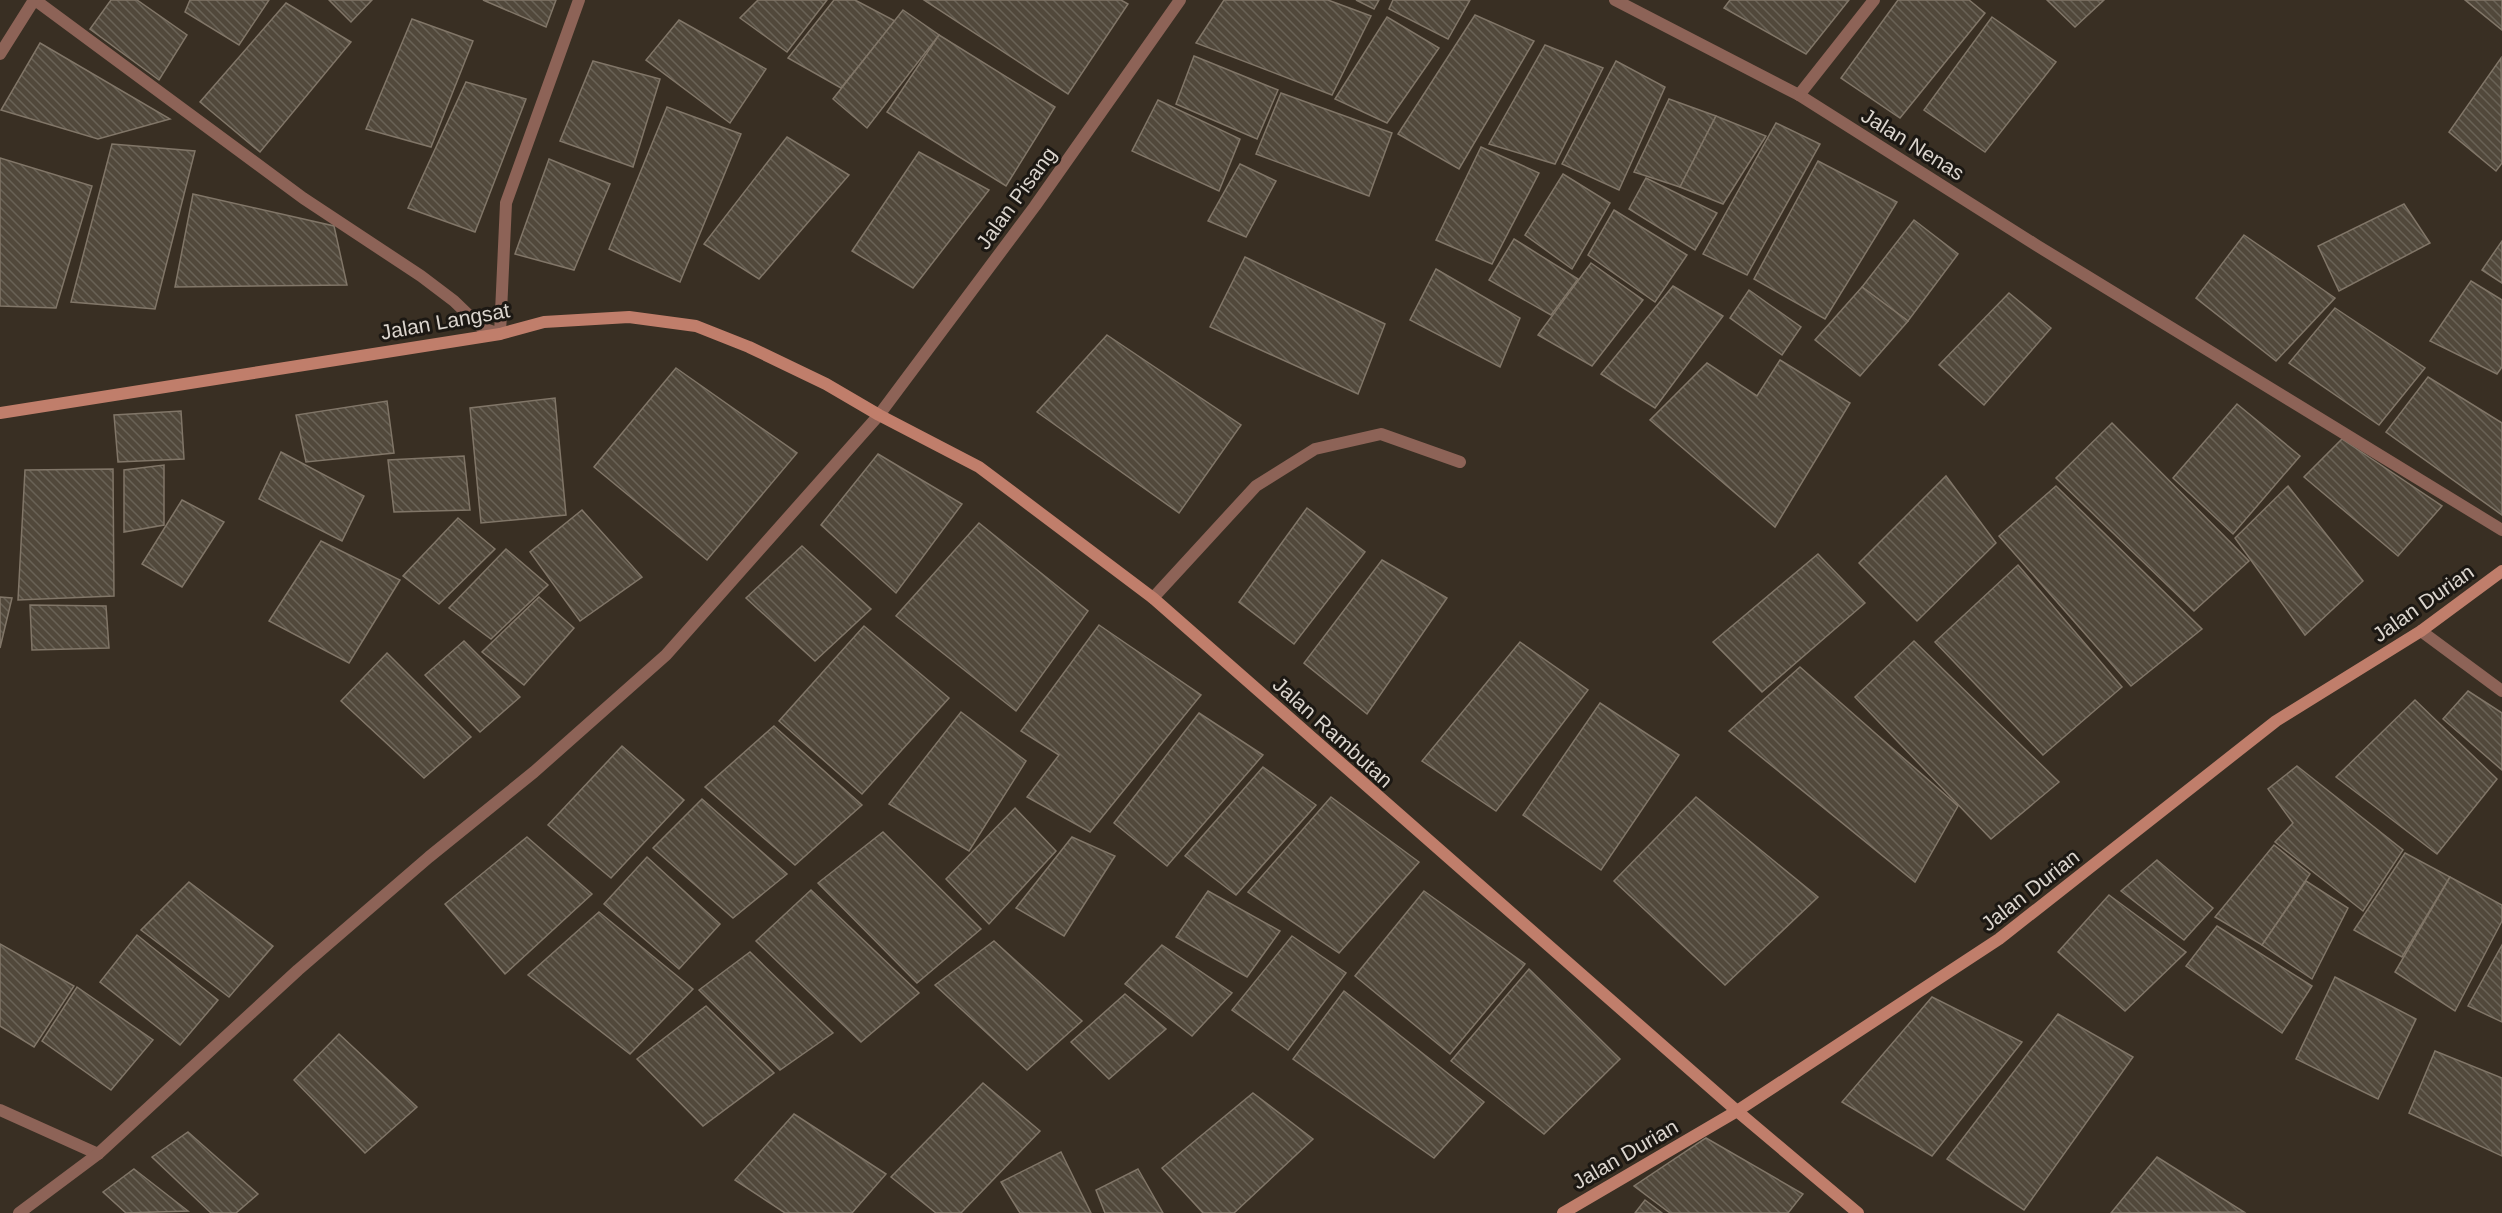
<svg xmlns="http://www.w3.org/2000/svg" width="2502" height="1213" font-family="Arial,sans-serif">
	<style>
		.building { fill: url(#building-back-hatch); stroke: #817668; stroke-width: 1.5 }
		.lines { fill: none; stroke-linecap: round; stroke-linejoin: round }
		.street { stroke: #8d6357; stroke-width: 12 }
		.secondary { stroke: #c07e6b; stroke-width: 12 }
		.labels { text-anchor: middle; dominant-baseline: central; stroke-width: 6; stroke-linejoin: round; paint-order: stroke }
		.street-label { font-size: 21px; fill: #dbd5ce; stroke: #1c1813 }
	</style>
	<defs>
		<pattern id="building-back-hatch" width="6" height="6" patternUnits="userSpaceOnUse" patternTransform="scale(1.5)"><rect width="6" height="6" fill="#51483b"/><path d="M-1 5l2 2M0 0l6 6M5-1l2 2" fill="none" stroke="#696256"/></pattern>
	</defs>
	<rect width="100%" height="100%" fill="#392f23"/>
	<g class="building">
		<polygon points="111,0 137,0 187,35 159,80 90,29"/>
		<polygon points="190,0 269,0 239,45 185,12"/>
		<polygon points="329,0 372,0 351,22"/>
		<polygon points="483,0 556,0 546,27"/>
		<polygon points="758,0 827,0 787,52 740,18"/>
		<polygon points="834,0 855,0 895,21 841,88 788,58"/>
		<polygon points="924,0 1121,0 1128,4 1068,94"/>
		<polygon points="1224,0 1328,0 1371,16 1332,95 1196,43"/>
		<polygon points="1356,0 1379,0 1374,9"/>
		<polygon points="1393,0 1470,0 1448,39 1389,9"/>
		<polygon points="1730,0 1849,0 1806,54 1724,8"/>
		<polygon points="1898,0 1969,0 1985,13 1900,118 1841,78"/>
		<polygon points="2047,0 2104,0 2075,27"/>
		<polygon points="2465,0 2502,0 2502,30"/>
		<polygon points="286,3 351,42 260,152 200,102"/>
		<polygon points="903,10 939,35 867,128 833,99"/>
		<polygon points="1475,15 1534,41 1459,169 1398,134"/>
		<polygon points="1387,17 1439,48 1387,123 1335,99"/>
		<polygon points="1992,17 2056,62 1985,152 1924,110"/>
		<polygon points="412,19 473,41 431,147 366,129"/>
		<polygon points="679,20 766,69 730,123 646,60"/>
		<polygon points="939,35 1055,107 1006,186 887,112"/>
		<polygon points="40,43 170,119 98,139 1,110"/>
		<polygon points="1545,45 1603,68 1555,164 1489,144"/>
		<polygon points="1194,56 1278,90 1257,139 1176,104"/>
		<polygon points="2501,58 2502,163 2496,171 2449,132"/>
		<polygon points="593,61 660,79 633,167 560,141"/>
		<polygon points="1616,61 1665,87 1619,190 1562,164"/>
		<polygon points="466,82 526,99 475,232 408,208"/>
		<polygon points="1281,93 1392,133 1369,196 1256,154"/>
		<polygon points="1669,99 1716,116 1680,187 1634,172"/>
		<polygon points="1158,100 1240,139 1219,191 1132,151"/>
		<polygon points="667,107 741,134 680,282 609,249"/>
		<polygon points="1716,116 1766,136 1723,204 1680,187"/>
		<polygon points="1776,123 1820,144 1747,275 1703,254"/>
		<polygon points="787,137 849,175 759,279 704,244"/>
		<polygon points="112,144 195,151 155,309 71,302"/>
		<polygon points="1481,147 1539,173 1492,264 1436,240"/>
		<polygon points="919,152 989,190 913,288 852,251"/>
		<polygon points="0,158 92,186 56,308 0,306"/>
		<polygon points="549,159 610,184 574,270 515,254"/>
		<polygon points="1818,161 1897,202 1825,319 1754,279"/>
		<polygon points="1240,164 1276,181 1246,237 1208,221"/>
		<polygon points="1563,174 1610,203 1572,269 1525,235"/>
		<polygon points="1646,178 1717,213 1695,250 1629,209"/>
		<polygon points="193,194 334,226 347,285 175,287"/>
		<polygon points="2404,204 2430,243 2339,291 2318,246"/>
		<polygon points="1614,210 1687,255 1655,302 1588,255"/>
		<polygon points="1914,220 1958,254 1908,321 1862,287"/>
		<polygon points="2244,235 2335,298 2276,361 2196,298"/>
		<polygon points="1514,239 1578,279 1551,315 1489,280"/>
		<polygon points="2502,241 2502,283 2482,270"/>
		<polygon points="1245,257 1385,324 1358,394 1210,327"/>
		<polygon points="1591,263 1643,300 1592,366 1538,335"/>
		<polygon points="1436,269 1520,318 1500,367 1410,320"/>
		<polygon points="2471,281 2502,300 2502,367 2497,374 2430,341"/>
		<polygon points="1673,286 1723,316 1655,408 1601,374"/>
		<polygon points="1862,287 1908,321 1860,376 1815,340"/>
		<polygon points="1749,290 1801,327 1782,355 1730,318"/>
		<polygon points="2009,293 2051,328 1984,405 1939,365"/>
		<polygon points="2335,308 2425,368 2379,425 2289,363"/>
		<polygon points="1107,335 1241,425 1179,513 1037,412"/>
		<polygon points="1780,360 1850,403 1775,527 1650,420 1707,363 1757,396"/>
		<polygon points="676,368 797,453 707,560 594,467"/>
		<polygon points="2428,377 2502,423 2502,515 2386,432"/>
		<polygon points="555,398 566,515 481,523 470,408"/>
		<polygon points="387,401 394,453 306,462 296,415"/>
		<polygon points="2237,404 2300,456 2233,534 2173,478"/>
		<polygon points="181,411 184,459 118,462 114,415"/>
		<polygon points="2112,423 2249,561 2194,611 2056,478"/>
		<polygon points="2342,439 2442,506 2398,556 2304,477"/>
		<polygon points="281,452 364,496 342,541 259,499"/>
		<polygon points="878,454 962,504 896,593 821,525"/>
		<polygon points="464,456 470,510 394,512 388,460"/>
		<polygon points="164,465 164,525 124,532 124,470"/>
		<polygon points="113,469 114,596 18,600 25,470"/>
		<polygon points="1946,476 1996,543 1917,621 1859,563"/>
		<polygon points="2056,486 2202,629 2131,686 1999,536"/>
		<polygon points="2288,486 2363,581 2305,635 2235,538"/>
		<polygon points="182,500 224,522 182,587 142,564"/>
		<polygon points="1307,508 1365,552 1294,644 1239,602"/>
		<polygon points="582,510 642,577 580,621 530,552"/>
		<polygon points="458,518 495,549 439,604 403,576"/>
		<polygon points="979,523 1088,611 1016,711 896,616"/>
		<polygon points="321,541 400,580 349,663 269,621"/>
		<polygon points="802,546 871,609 815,661 746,598"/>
		<polygon points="506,549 548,585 491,639 449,608"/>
		<polygon points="1818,554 1865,603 1762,692 1713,642"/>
		<polygon points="1382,560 1447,598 1367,714 1304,663"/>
		<polygon points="2018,565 2122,687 2043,755 1935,642"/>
		<polygon points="0,597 12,598 0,648"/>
		<polygon points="539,597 574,628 524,685 482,652"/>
		<polygon points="30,605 106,606 109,648 32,650"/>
		<polygon points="1099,625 1201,695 1090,832 1027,797 1059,755 1021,731"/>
		<polygon points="864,626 949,698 862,794 779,721"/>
		<polygon points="464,641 520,697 480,732 425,675"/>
		<polygon points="1914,641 2059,782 1991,839 1855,697"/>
		<polygon points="1520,642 1588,690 1496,811 1422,761"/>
		<polygon points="387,653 471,737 424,778 341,701"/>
		<polygon points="1800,667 1958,806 1915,882 1729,731"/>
		<polygon points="2468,691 2502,713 2502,770 2443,719"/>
		<polygon points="2415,700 2497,779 2437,854 2336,777"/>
		<polygon points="1600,703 1679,755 1601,870 1523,815"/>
		<polygon points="961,712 1026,761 969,851 889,804"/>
		<polygon points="1199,713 1263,755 1167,866 1114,823"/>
		<polygon points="774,726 862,805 795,865 705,787"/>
		<polygon points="622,746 684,800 611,878 548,825"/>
		<polygon points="2297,766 2403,850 2363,911 2275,842 2293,823 2268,789"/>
		<polygon points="1263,767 1316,805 1236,895 1185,856"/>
		<polygon points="1331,797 1419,862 1339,953 1248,892"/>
		<polygon points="1696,797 1818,897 1725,985 1614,881"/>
		<polygon points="702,799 787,874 733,918 653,848"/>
		<polygon points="1015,808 1056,851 989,924 946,879"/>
		<polygon points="883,832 981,929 917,983 818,883"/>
		<polygon points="527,837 592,894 505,974 445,904"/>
		<polygon points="1072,837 1115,856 1064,936 1016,908"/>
		<polygon points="2274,845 2310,874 2262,945 2215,917"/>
		<polygon points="2405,853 2450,877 2402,957 2354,930"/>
		<polygon points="647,857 720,924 679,969 604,904"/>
		<polygon points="2157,860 2213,908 2184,940 2121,891"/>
		<polygon points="2450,877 2502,905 2502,921 2455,1011 2395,972"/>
		<polygon points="2306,881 2348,908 2312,979 2262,945"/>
		<polygon points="189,882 273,946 229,997 141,930"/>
		<polygon points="811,890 919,993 861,1042 756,941"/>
		<polygon points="1208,891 1280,931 1247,977 1176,937"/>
		<polygon points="1424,891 1525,964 1450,1054 1355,976"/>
		<polygon points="2109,895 2186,952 2125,1011 2058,952"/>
		<polygon points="599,912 693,989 630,1054 528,975"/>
		<polygon points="2217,926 2312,986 2282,1033 2186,966"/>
		<polygon points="137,935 218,1000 180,1045 100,982"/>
		<polygon points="1292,936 1346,973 1288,1050 1232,1010"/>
		<polygon points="994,941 1082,1021 1027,1070 935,985"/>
		<polygon points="0,944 74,986 34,1047 0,1026"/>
		<polygon points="1162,945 1232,993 1192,1036 1125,984"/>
		<polygon points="2502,945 2502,1022 2468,1006"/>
		<polygon points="750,952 833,1033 780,1070 699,990"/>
		<polygon points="1529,969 1620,1059 1544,1134 1451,1061"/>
		<polygon points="2335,977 2416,1019 2378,1099 2296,1059"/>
		<polygon points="77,987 153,1040 111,1090 42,1041"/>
		<polygon points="1344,991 1484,1102 1434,1158 1293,1059"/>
		<polygon points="1125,994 1166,1029 1109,1079 1071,1042"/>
		<polygon points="1932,997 2022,1042 1932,1156 1842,1102"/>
		<polygon points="706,1006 774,1073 703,1126 637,1059"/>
		<polygon points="2058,1014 2133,1057 2024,1210 1947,1159"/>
		<polygon points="339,1034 417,1107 365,1153 294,1080"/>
		<polygon points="2435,1051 2502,1078 2502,1156 2409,1113"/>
		<polygon points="983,1083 1040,1131 961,1213 936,1213 891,1177"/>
		<polygon points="1253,1093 1313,1139 1234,1213 1203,1213 1162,1168"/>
		<polygon points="794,1114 886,1174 852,1213 785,1213 735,1180"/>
		<polygon points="188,1132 258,1194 236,1213 211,1213 152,1157"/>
		<polygon points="1706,1138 1803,1194 1788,1213 1670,1213 1634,1186"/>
		<polygon points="1061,1152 1091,1213 1020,1213 1001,1182"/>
		<polygon points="2157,1157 2244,1212 2111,1213"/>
		<polygon points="134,1169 188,1211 126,1213 103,1192"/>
		<polygon points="1138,1169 1163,1213 1105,1213 1096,1190"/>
		<polygon points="1645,1200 1662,1213 1635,1213"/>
	</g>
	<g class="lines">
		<g class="street">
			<polyline points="35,0 303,198 421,276 454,301 482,328 500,334 506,203 579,0"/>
			<polyline points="1615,0 1799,95 2036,245 2502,530"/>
			<polyline points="0,54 34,0"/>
			<polyline points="1799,95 1874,0"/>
			<polyline points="1153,598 1256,486 1315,449 1381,434 1460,462"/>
			<polyline points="2421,631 2502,691"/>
			<polyline points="0,1110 98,1154"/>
			<polyline points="19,1213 98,1154 298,970 429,857 534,772 666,655 879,415 1035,206 1180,0"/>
		</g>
		<g class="secondary">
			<polyline points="0,413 500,334 544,322 629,317 696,326 749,347 826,384 879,415 979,467 1153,598 1737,1111 1858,1213"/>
			<polyline points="1563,1213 1737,1111 1999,939 2276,721 2421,631 2502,571"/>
		</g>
	</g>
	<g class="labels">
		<g class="street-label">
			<text transform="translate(1913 144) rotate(32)">Jalan Nenas</text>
			<text transform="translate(1016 198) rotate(-54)">Jalan Pisang</text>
			<text transform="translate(445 321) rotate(-10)">Jalan Langsat</text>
			<text transform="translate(2423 603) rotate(-35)">Jalan Durian</text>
			<text transform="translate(1333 732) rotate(42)">Jalan Rambutan</text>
			<text transform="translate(2030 890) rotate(-38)">Jalan Durian</text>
			<text transform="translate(1625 1154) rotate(-30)">Jalan Durian</text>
		</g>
	</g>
</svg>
